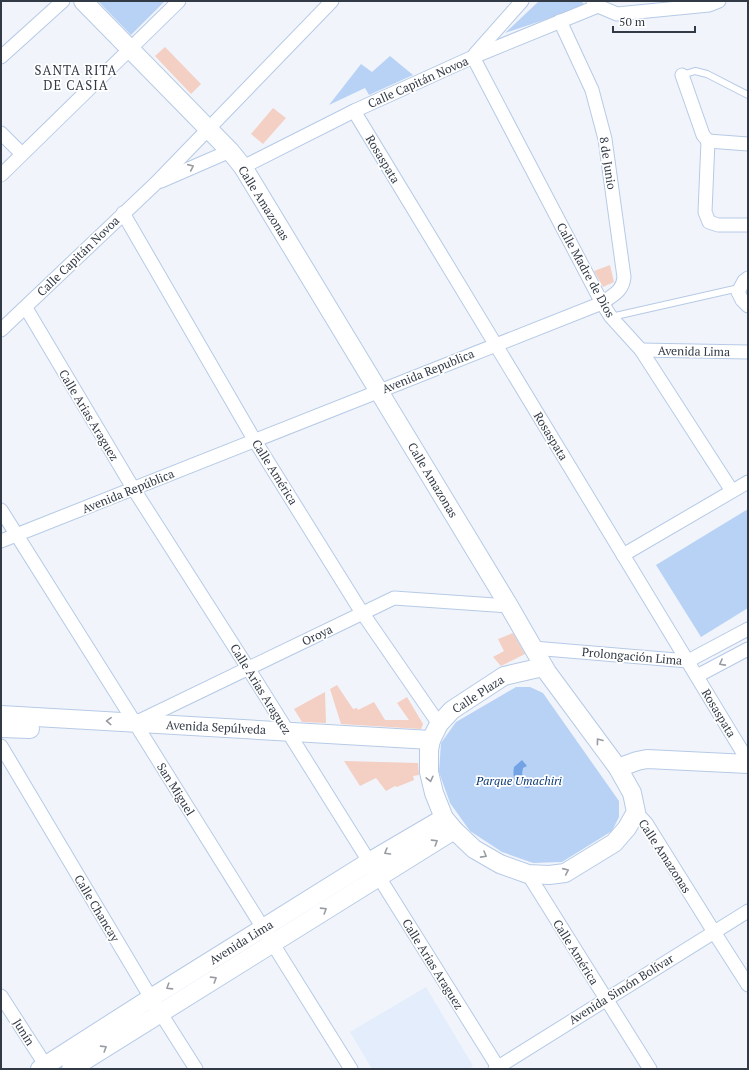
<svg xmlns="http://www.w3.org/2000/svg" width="749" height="1070" font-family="'PT Serif',serif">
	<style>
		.built { fill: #e3edfb }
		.green { fill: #b8d2f6 }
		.water { fill: #73a2e5 }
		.building { fill: #f4cfc3 }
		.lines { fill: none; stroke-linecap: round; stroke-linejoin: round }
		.lane-casing { stroke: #b6cae6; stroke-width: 8 }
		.street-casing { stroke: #b6cae6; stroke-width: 15 }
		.secondary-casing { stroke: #b6cae6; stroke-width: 20 }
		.lane { stroke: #fff; stroke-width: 6 }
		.street { stroke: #fff; stroke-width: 13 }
		.secondary { stroke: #fff; stroke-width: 18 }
		.oneway { stroke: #989ca2 }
		.labels { text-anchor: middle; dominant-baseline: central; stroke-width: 3.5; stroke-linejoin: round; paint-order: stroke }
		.street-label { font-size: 12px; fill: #323a46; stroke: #fff }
		.park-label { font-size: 12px; font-style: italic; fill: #0b3a75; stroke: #fff }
		.neighbourhood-label { font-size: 13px; letter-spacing: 1px; fill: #323a46; stroke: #fff }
	</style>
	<rect width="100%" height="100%" fill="#f1f5fb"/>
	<polygon class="built" points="426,987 473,1066 469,1069 372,1069 350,1032"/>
	<g class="green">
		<polygon points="98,1 165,1 131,35"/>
		<polygon points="539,1 581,1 586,6 505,33"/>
		<polygon points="390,56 413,75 369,95 365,88 329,105 361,64 372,72"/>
		<polygon points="748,509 748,608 701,637 656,565"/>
		<polygon points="516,687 530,687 543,693 619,801 619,817 612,831 562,862 533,863 502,852 470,831 450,803 439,772 441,743 456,722"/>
	</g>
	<path class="water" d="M522,760L527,766L523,768L522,774L525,778L532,780L534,778L538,785L527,788C515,785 512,778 514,767Z"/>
	<g class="building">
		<polygon points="165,47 201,84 191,94 155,56"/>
		<polygon points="273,108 286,118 263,144 251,134"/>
		<polygon points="610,265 614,282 603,287 594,271"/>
		<polygon points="513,633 525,654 501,666 493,657 504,651 498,639"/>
		<polygon points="337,685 353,709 357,708 358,710 374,702 385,720 409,720 397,703 407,697 423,724 421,729 341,724 330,689"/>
		<polygon points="325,692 326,723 302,722 294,709"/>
		<polygon points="344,761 418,763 419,775 413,776 414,780 397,787 395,786 386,791 376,778 360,786"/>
	</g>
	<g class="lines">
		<defs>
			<g id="lane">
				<polyline points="682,75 695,71 707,74 748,95"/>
				<polyline points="611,317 739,288"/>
			</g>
			<g id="street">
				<polyline points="593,1 598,6 617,14 709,5 719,1"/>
				<polyline points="475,54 522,1"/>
				<polyline points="1,57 63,1"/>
				<polyline points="473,57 602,303 611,317 641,350 732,491"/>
				<polyline points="682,75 703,135 708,141"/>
				<polyline points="354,111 748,761"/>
				<polyline points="1,133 22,154"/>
				<polyline points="708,141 705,212 709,222 718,225 748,225"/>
				<polyline points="708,141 748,144"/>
				<polyline points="243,167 354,111 473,57 598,6"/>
				<polyline points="1,175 179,1"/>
				<polyline points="161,181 230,151"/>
				<polyline points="123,213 255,441 359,608 439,724"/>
				<polyline points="748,278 744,281 738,292 742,300 748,306"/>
				<polyline points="26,308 133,488 248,668 499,1069"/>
				<polyline points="1,330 156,183 332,1"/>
				<polyline points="641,350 748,352"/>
				<polyline points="1,510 135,723 351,1069"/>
				<path d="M1,541L602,303C613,295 623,291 624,277L605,139L592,90L560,21"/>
				<polyline points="623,555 748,482"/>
				<polyline points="533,648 688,661 748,629"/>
				<polyline points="697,676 748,649"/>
				<polyline points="137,722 394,598 509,606"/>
				<polyline points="1,746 151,998 196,1069"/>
				<polyline points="636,812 646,823 714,932 748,985"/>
				<polyline points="528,874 650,1069"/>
				<polyline points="1,996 48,1069"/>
				<polyline points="495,1069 748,911"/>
			</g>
			<g id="secondary">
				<polyline points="83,1 230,151 243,167 509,606 547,672 618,768 632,793 636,812 627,828 614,843 565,873 549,875 528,874 500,864 474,849 454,830 444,818 434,793 429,772 429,750 431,740 439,724 452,710 504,676 543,667"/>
				<polyline points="1,715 431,740"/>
				<polyline points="1,728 30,729"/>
				<polyline points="618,768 637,761 647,759 748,764"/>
				<polyline points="40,1069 151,998 369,862 444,818"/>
				<polyline points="71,1069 454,830"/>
			</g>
		</defs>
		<use href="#lane" class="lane-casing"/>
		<use href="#street" class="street-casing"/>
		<use href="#secondary" class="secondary-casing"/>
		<use href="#lane" class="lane"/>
		<use href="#street" class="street"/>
		<use href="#secondary" class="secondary"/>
	</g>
	<defs><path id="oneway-chevron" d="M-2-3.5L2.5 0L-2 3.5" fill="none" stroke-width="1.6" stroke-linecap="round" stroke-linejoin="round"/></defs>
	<g class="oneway">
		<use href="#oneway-chevron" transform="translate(191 167) rotate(-24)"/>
		<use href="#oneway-chevron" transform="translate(722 663) rotate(152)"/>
		<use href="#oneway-chevron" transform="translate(109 721) rotate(-177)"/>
		<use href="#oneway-chevron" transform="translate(599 741) rotate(-127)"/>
		<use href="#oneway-chevron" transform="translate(430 779) rotate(76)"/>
		<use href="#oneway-chevron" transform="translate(435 842) rotate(-32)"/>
		<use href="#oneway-chevron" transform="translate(387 852) rotate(150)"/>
		<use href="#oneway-chevron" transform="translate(484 855) rotate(29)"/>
		<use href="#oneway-chevron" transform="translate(566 871) rotate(-24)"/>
		<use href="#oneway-chevron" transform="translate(324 910) rotate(-32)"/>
		<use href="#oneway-chevron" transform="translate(214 979) rotate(-32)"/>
		<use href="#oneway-chevron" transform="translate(169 987) rotate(148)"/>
		<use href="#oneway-chevron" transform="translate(104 1048) rotate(-32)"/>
	</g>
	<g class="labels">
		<g class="street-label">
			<text transform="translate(418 82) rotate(-24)">Calle Capitán Novoa</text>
			<text transform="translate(383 159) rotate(59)">Rosaspata</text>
			<text transform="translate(608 163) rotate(81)">8 de Junio</text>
			<text transform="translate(264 203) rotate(58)">Calle Amazonas</text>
			<text transform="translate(78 256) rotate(-44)">Calle Capitán Novoa</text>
			<text transform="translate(586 270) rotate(61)">Calle Madre de Dios</text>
			<text transform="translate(694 351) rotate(1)">Avenida Lima</text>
			<text transform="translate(428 371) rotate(-22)">Avenida Republica</text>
			<text transform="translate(89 415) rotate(59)">Calle Arias Araguez</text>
			<text transform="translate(551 436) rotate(59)">Rosaspata</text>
			<text transform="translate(275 472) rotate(58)">Calle América</text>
			<text transform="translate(433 480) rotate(59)">Calle Amazonas</text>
			<text transform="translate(128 491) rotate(-22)">Avenida República</text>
			<text transform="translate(317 635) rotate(-26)">Oroya</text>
			<text transform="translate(632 656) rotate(5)">Prolongación Lima</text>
			<text transform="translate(261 689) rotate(58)">Calle Arias Araguez</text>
			<text transform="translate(478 694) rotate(-33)">Calle Plaza</text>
			<text transform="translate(719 713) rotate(59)">Rosaspata</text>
			<text transform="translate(216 727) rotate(3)">Avenida Sepúlveda</text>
			<text transform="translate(176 789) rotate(58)">San Miguel</text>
			<text transform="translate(665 856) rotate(57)">Calle Amazonas</text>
			<text transform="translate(97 908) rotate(59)">Calle Chancay</text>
			<text transform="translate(241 942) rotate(-32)">Avenida Lima</text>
			<text transform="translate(576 952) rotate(58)">Calle América</text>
			<text transform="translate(433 964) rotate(58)">Calle Arias Araguez</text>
			<text transform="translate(621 989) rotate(-32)">Avenida Simón Bolívar</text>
			<text transform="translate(24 1032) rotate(58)">Junín</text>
		</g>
		<g class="park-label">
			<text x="519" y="780">Parque Umachiri</text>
		</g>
		<g class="neighbourhood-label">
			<text x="76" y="70">SANTA RITA<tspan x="76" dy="15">DE CASIA</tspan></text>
		</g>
	</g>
	<rect width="749" height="1070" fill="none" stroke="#323a46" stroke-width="4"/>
	<path d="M613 26v6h82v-6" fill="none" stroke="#323a46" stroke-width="2"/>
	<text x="619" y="26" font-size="12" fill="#323a46" stroke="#ffffff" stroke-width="3" paint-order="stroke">50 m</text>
</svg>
